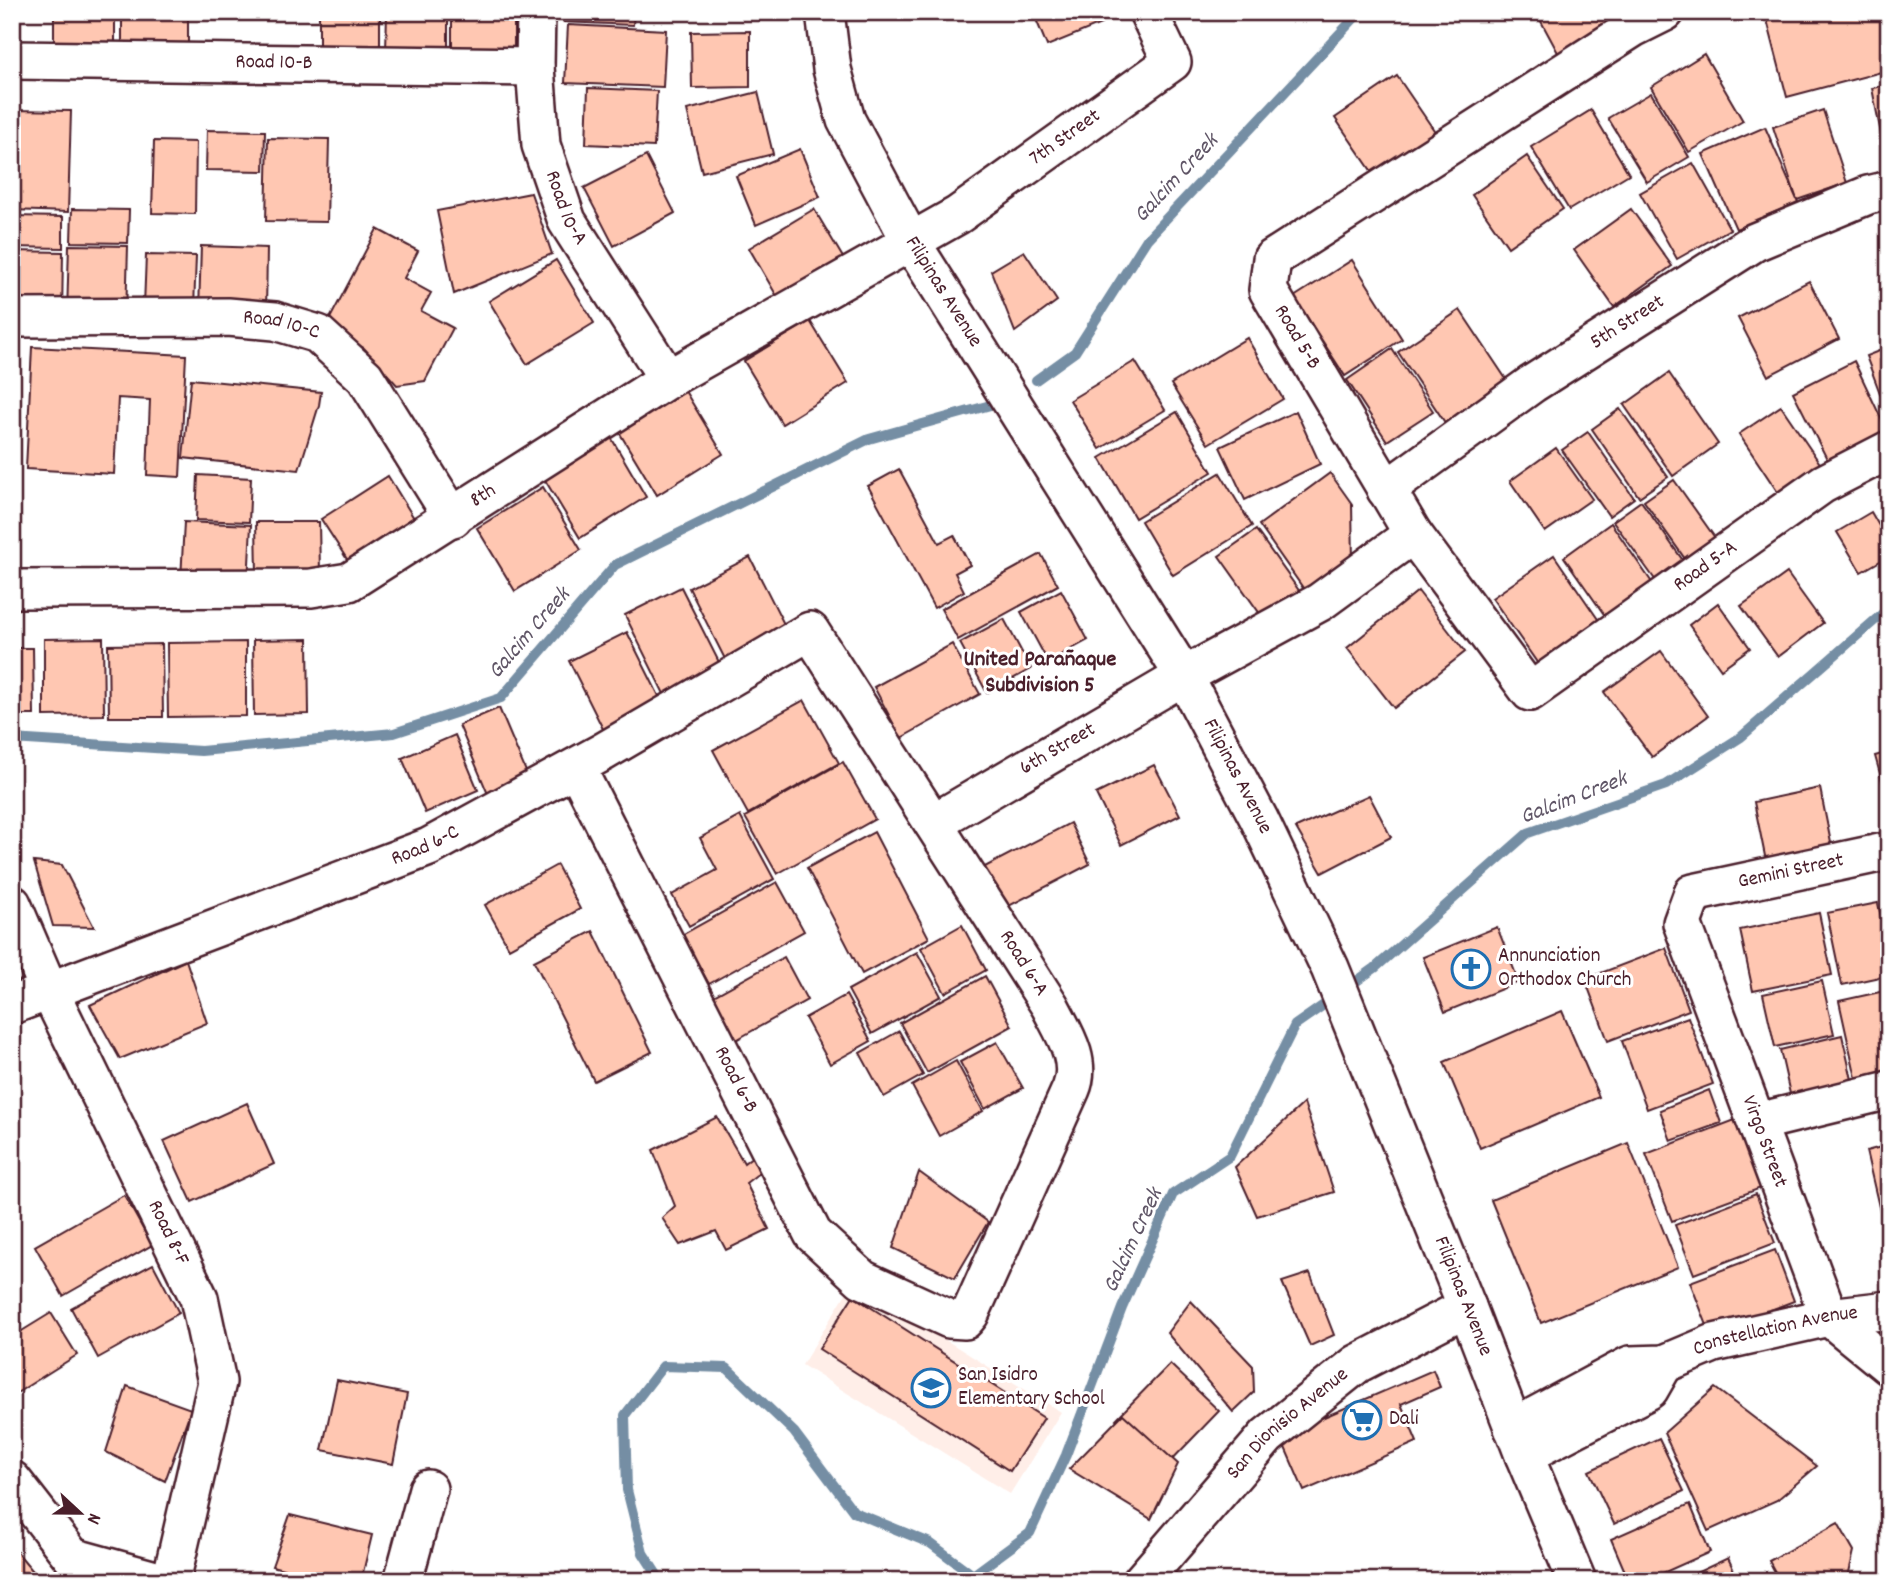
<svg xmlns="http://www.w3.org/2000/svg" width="1901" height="1593" font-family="Dekko,sans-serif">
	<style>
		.built { fill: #ffeee8 }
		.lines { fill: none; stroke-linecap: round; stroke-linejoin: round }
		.stream { stroke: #758ea4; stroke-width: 10 }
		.building { fill: #ffc7b2; stroke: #4a1f2b; stroke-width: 2 }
		.street-casing { stroke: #4a1f2b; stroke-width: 42 }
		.street { stroke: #fff; stroke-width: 37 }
		.labels { text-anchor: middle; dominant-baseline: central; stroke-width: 6; stroke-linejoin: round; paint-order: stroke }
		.street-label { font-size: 21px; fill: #4a1f2b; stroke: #fff }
		.poi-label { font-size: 21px; fill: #4a1f2b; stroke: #fff; text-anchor: start }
		.water-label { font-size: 23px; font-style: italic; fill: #605667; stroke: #fff }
		.neighbourhood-label { font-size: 23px; font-weight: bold; fill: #4a1f2b; stroke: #fff }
	</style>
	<rect width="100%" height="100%" fill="#fff"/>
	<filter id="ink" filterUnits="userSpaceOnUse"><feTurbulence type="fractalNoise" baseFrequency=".0143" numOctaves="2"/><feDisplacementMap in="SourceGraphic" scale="14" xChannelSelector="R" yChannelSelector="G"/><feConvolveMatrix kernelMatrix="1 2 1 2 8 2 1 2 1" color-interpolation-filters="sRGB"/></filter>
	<g filter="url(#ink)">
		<polygon class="built" points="853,1282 1061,1412 1010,1494 802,1365"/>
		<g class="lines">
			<g class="stream">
				<polyline points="1036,380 1075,352 1147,239 1360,12"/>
				<polyline points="12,739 201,751 394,733 501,698 615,565 869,439 994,404"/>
				<polyline points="1347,988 1375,968 1528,833 1666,785 1741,737 1889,608"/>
				<polyline points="661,1581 643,1553 627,1490 625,1415 663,1366 727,1368 794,1432 854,1512 930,1543 973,1575 1030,1533 1066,1455 1122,1308 1173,1194 1230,1156 1295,1025 1335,997"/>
			</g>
		</g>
		<g class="building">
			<rect x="54" y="12" width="61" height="48"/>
			<rect x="122" y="12" width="66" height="40"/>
			<rect x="319" y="12" width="61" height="39"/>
			<polygon points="387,12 448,12 448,52 386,52"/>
			<polygon points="452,12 514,12 514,50 452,51"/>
			<polygon points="564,12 634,12 633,25 564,22"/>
			<polygon points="1033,12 1096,12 1101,24 1047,46"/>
			<polygon points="1536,12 1625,12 1563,62"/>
			<polygon points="1780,12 1889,12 1889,70 1787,97 1766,16"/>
			<polygon points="568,25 666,30 663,87 565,83"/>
			<polygon points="750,31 750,87 692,88 691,32"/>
			<polygon points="1704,54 1743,121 1689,152 1651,87"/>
			<polygon points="1397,76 1438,136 1377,179 1335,118"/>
			<polygon points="1889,85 1889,175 1872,88"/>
			<polygon points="588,88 657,91 654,147 586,144"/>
			<polygon points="758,92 773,154 702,172 687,110"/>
			<polygon points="1651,93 1689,157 1647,182 1608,118"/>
			<polygon points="12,110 71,111 68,212 12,210"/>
			<polygon points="1591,110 1629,174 1569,210 1531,147"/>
			<polygon points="1823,110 1847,183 1797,200 1773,127"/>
			<polygon points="1765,127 1798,202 1736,229 1703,154"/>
			<polygon points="207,130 265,131 264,171 206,170"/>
			<polygon points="268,138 329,139 327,222 266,221"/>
			<polygon points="154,141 196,142 195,214 152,213"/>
			<polygon points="800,149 820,197 756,225 736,176"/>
			<polygon points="646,156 675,213 614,246 584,188"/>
			<polygon points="1527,156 1563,209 1508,247 1472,195"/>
			<polygon points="1693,163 1730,229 1677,259 1640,193"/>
			<polygon points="531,193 552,254 454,294 437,211"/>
			<polygon points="72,209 129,210 128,243 71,242"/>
			<polygon points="814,209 848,266 782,305 749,248"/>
			<polygon points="1631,209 1672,266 1614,307 1574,250"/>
			<polygon points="12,216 63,217 63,248 12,247"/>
			<polygon points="377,229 418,251 404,278 431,293 421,311 453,328 425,381 397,385 364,348 325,328"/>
			<polygon points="69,245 128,246 126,316 67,315"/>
			<polygon points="201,246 267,248 266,313 199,311"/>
			<polygon points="12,251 63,252 62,317 12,316"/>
			<polygon points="1024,251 1057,301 1015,332 991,271"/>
			<polygon points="146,255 196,256 194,307 144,306"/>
			<polygon points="556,260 594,323 527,364 489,301"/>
			<polygon points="1352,260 1402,339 1345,376 1294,297"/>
			<polygon points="1809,281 1839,339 1768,376 1738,318"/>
			<polygon points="1460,310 1512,388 1450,430 1398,352"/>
			<polygon points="810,321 848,383 782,424 744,361"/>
			<polygon points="1247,338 1283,399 1208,444 1171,384"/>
			<polygon points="32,347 186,355 180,477 147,475 150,400 118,398 114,474 26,469"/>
			<polygon points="1889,347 1889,417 1866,356"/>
			<polygon points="1392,349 1433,411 1387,441 1347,380"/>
			<polygon points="1135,361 1165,410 1100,449 1070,400"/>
			<polygon points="1854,361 1889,435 1830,465 1793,392"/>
			<polygon points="1669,373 1718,444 1673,476 1624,405"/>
			<polygon points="191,379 321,392 319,405 299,470 183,458"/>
			<polygon points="685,391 723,454 657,495 619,432"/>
			<polygon points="1781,406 1821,465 1779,494 1739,434"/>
			<polygon points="1620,409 1668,477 1639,497 1592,429"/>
			<polygon points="1296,411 1320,464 1245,500 1220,447"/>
			<polygon points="1177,412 1212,472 1135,518 1100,458"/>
			<polygon points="1588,432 1634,498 1609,516 1562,450"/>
			<polygon points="609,434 646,497 580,538 542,475"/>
			<polygon points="1556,448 1592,499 1545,532 1510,481"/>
			<polygon points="899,469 939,543 954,535 970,565 955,573 964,591 934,608 868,486"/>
			<polygon points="1220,473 1252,526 1173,575 1141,521"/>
			<polygon points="1330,473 1352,504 1353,563 1308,595 1259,525"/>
			<polygon points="198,475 251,478 249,522 196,520"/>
			<polygon points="388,476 420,528 354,570 321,519"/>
			<polygon points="1674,480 1718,542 1688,563 1644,501"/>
			<polygon points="543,487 581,550 515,591 477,528"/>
			<polygon points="1641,501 1684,562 1656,581 1613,521"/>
			<polygon points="1871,512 1889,543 1889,556 1861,572 1837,532"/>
			<polygon points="184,522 251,525 248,583 181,580"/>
			<polygon points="256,522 319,522 320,573 257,574"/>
			<polygon points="1611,523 1653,584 1606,617 1564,557"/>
			<polygon points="1256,530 1305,599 1268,625 1219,556"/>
			<polygon points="1041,554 1058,585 958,640 941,609"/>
			<polygon points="1554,555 1604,628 1543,671 1492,598"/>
			<polygon points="750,557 789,634 728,665 689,588"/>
			<polygon points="1787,573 1823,623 1778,657 1741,606"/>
			<polygon points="681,587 723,670 666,698 625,615"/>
			<polygon points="1061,590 1088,640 1048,662 1021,612"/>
			<polygon points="1418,591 1465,652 1394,708 1347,648"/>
			<polygon points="1718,603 1750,648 1721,669 1689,625"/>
			<polygon points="1004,619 1031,669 987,693 960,643"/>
			<polygon points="627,632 666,710 608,739 569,661"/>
			<polygon points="103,638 104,715 44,716 44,639"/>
			<polygon points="308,639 309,714 254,715 253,640"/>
			<polygon points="246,642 246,716 168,717 167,643"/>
			<polygon points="162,644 163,717 109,717 108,645"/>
			<polygon points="952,644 980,694 901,738 874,687"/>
			<polygon points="12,648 33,648 34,715 12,715"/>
			<polygon points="1661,651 1708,716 1652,757 1604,692"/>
			<polygon points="804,700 839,763 748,814 713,750"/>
			<polygon points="499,708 530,781 490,799 459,725"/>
			<polygon points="455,735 478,790 425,813 402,758"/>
			<polygon points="1889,752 1889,806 1875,756"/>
			<polygon points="843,762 875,819 777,874 745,817"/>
			<polygon points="1154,765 1180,815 1121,845 1096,794"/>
			<polygon points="1820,788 1833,853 1767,866 1754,802"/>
			<polygon points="1369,795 1391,837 1322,873 1296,828"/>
			<polygon points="740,816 774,879 689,926 672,895 717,870 700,838"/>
			<polygon points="1070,823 1090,864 999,911 979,870"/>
			<polygon points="874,832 929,938 862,974 807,868"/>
			<polygon points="34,862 62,865 94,927 53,926"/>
			<polygon points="557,865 580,909 509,948 485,905"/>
			<polygon points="777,882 804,931 709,984 682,935"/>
			<polygon points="1878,903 1889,955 1889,975 1842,985 1827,913"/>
			<polygon points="1819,913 1832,975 1753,991 1740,930"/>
			<polygon points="962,925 986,970 945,993 921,948"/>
			<polygon points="1497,927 1519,982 1445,1012 1423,957"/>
			<polygon points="593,931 652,1052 594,1081 534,961"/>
			<polygon points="1666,948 1689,1010 1608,1041 1585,979"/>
			<polygon points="917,952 941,996 872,1034 848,990"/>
			<polygon points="784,957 807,1000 736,1040 712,997"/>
			<polygon points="186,960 207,1023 120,1059 90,1005"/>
			<polygon points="985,976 1012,1026 927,1073 900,1023"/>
			<polygon points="1822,981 1834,1034 1775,1047 1763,994"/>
			<polygon points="1889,990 1889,1080 1858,1087 1839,1001"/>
			<polygon points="846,995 871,1041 830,1064 805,1018"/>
			<polygon points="1562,1011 1599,1097 1480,1148 1444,1062"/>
			<polygon points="1688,1017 1713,1084 1647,1109 1622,1041"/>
			<polygon points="899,1031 923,1075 884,1097 860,1053"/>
			<polygon points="1842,1035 1855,1093 1793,1107 1780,1050"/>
			<polygon points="997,1042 1023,1088 985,1109 960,1062"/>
			<polygon points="956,1061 983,1111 939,1136 912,1086"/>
			<polygon points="1709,1090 1721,1123 1671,1141 1660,1110"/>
			<polygon points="247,1103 274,1164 192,1202 164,1141"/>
			<polygon points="1304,1103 1334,1192 1257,1216 1235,1167"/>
			<polygon points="717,1117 744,1163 753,1156 759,1173 746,1183 769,1229 726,1250 716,1231 680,1245 662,1218 675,1206 653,1150"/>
			<polygon points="1735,1120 1761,1188 1672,1221 1646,1154"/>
			<polygon points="1628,1143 1678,1267 1541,1323 1491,1200"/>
			<polygon points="1889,1145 1889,1219 1882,1220 1866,1151"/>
			<polygon points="919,1172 988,1222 955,1278 893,1248"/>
			<polygon points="1756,1194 1775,1243 1694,1274 1675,1225"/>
			<polygon points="124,1195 152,1245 63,1296 35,1246"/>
			<polygon points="1775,1250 1794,1301 1710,1333 1690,1282"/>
			<polygon points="153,1264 179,1313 98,1358 71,1308"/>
			<polygon points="1310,1273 1334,1335 1310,1346 1282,1282"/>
			<polygon points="853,1296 1044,1418 1010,1471 819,1349"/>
			<polygon points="1191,1301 1253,1366 1254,1392 1233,1412 1167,1333"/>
			<polygon points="51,1313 77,1355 12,1396 12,1337"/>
			<polygon points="1170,1364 1219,1411 1165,1467 1116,1419"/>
			<polygon points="1433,1370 1440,1387 1401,1404 1417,1442 1304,1491 1280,1436"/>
			<polygon points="337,1380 407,1394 393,1464 322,1450"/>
			<polygon points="127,1386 191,1409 165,1481 106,1452"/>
			<polygon points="1715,1388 1817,1466 1777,1500 1708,1531 1664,1433"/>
			<polygon points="1123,1414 1178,1464 1151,1519 1069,1469"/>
			<polygon points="1659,1438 1684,1491 1614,1524 1589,1471"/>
			<polygon points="1690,1504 1710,1552 1645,1581 1629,1581 1611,1539"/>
			<polygon points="290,1515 372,1535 361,1581 328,1581 272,1566"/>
			<polygon points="1838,1523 1854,1551 1847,1581 1780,1581 1769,1561"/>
			<polygon points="12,1546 37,1576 32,1581 12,1581"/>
			<polygon points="1728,1558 1739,1581 1679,1581"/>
		</g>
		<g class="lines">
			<defs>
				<g id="street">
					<path id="s1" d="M536,12L535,67L541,145L567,221L668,379"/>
					<path id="s2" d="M825,12L832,69L846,120L911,242L1184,676L1259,819L1330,968L1467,1307L1524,1455L1577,1581"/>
					<path id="s3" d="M1665,12L1633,28L1272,259L1268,290L1413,534L1530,692L1823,484L1889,450"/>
					<path id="s4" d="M12,60L535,67"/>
					<path id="s5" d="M12,318L228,317L275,321L318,334L365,377L453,518"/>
					<path id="s6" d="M1386,490L1532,384L1755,242L1868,195L1889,190"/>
					<path id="s7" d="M12,589L311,588L349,582L668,379L958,215L1172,62L1148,12"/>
					<path id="s8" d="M933,823L1184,676L1320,602L1413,534"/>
					<path id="s9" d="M1889,851L1693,893L1682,923L1829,1317L1889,1366"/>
					<path id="s10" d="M12,904L49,990L199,1298L217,1382L171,1581"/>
					<path id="s11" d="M12,1005L429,847L603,752L810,631L1050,1006C1063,1032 1083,1060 1071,1089L970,1314L965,1320L949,1319L862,1279L813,1234L576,767"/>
					<polyline points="1758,1122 1889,1090"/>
					<path id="s12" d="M1513,1428L1630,1365L1664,1364L1714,1343L1829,1317L1889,1310"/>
					<polyline points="1524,1455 1649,1390 1664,1364"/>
					<polyline points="12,1480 72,1557 159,1581"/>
					<polyline points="403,1581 428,1489"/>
					<path id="s13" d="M1142,1581L1267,1436L1357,1364L1467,1307"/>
				</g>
			</defs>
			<use href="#street" class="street-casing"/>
			<use href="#street" class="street"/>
		</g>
	</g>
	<defs>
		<symbol id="church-ring" viewBox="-11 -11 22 22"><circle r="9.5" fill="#fff" stroke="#1f6fb2" stroke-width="1.5"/><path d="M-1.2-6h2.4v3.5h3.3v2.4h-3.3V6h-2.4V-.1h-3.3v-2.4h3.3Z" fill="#1f6fb2"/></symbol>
		<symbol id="school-ring" viewBox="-11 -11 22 22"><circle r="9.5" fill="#fff" stroke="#1f6fb2" stroke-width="1.5"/><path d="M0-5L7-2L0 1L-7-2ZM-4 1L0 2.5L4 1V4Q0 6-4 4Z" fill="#1f6fb2"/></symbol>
		<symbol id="supermarket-ring" viewBox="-11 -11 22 22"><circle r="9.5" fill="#fff" stroke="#1f6fb2" stroke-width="1.5"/><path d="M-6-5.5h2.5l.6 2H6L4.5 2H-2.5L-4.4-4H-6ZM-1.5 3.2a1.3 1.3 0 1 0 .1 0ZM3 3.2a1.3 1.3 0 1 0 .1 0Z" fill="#1f6fb2"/></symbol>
	</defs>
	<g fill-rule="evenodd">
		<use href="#church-ring" x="1449" y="947" width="44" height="44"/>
		<use href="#school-ring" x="909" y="1366" width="44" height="44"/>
		<use href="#supermarket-ring" x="1340" y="1398" width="44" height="44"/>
	</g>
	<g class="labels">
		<g class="street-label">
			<text stroke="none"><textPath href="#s4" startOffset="262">Road 10-B</textPath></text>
			<text stroke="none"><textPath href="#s7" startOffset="1181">7th Street</textPath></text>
			<text stroke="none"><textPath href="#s1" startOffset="201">Road 10-A</textPath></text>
			<text stroke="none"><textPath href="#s2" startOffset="308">Filipinas Avenue</textPath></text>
			<text stroke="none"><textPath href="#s6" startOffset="294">5th Street</textPath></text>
			<text stroke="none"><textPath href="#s5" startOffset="270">Road 10-C</textPath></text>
			<text stroke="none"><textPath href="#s3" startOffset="551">Road 5-B</textPath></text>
			<text stroke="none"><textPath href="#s7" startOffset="497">8th</textPath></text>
			<text stroke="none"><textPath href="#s3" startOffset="1192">Road 5-A</textPath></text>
			<text stroke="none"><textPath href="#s8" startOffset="145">6th Street</textPath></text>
			<text stroke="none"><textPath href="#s2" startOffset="875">Filipinas Avenue</textPath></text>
			<text stroke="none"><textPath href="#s11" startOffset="443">Road 6-C</textPath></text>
			<text transform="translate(1791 872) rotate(-12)">Gemini Street</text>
			<text stroke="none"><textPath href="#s11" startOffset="1279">Road 6-A</textPath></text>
			<text transform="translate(735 1080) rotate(63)">Road 6-B</text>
			<text stroke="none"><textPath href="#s9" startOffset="466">Virgo Street</textPath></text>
			<text stroke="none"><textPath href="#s10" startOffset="364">Road 8-F</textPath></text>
			<text stroke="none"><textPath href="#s2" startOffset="1442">Filipinas Avenue</textPath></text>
			<text stroke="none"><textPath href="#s12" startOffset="284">Constellation Avenue</textPath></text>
			<text stroke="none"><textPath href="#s13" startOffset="215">San Dionisio Avenue</textPath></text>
		</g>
		<g class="poi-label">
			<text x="1498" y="957">Annunciation<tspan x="1498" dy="24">Orthodox Church</tspan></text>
			<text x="958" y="1376">San Isidro<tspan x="958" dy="24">Elementary School</tspan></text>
			<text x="1389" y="1420">Dali</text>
		</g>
		<g class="water-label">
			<text transform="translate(1177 179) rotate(-47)">Galcim Creek</text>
			<text transform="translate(530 634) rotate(-49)">Galcim Creek</text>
			<text transform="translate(1574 799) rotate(-21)">Galcim Creek</text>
			<text transform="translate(1134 1241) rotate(-65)">Galcim Creek</text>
		</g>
		<g class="neighbourhood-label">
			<text x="1040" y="660">United Parañaque<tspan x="1040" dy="26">Subdivision 5</tspan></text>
		</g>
	</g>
	<rect width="1901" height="1593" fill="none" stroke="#fff" stroke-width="42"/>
	<rect x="21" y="21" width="1859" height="1551" fill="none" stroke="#4a1f2b" stroke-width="2.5" filter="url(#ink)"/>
	<g transform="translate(80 1513) rotate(112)" stroke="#ffffff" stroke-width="5" paint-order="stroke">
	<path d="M0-5L12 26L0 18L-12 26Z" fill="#4a1f2b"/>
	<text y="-10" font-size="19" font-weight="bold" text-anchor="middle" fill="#4a1f2b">N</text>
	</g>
</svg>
